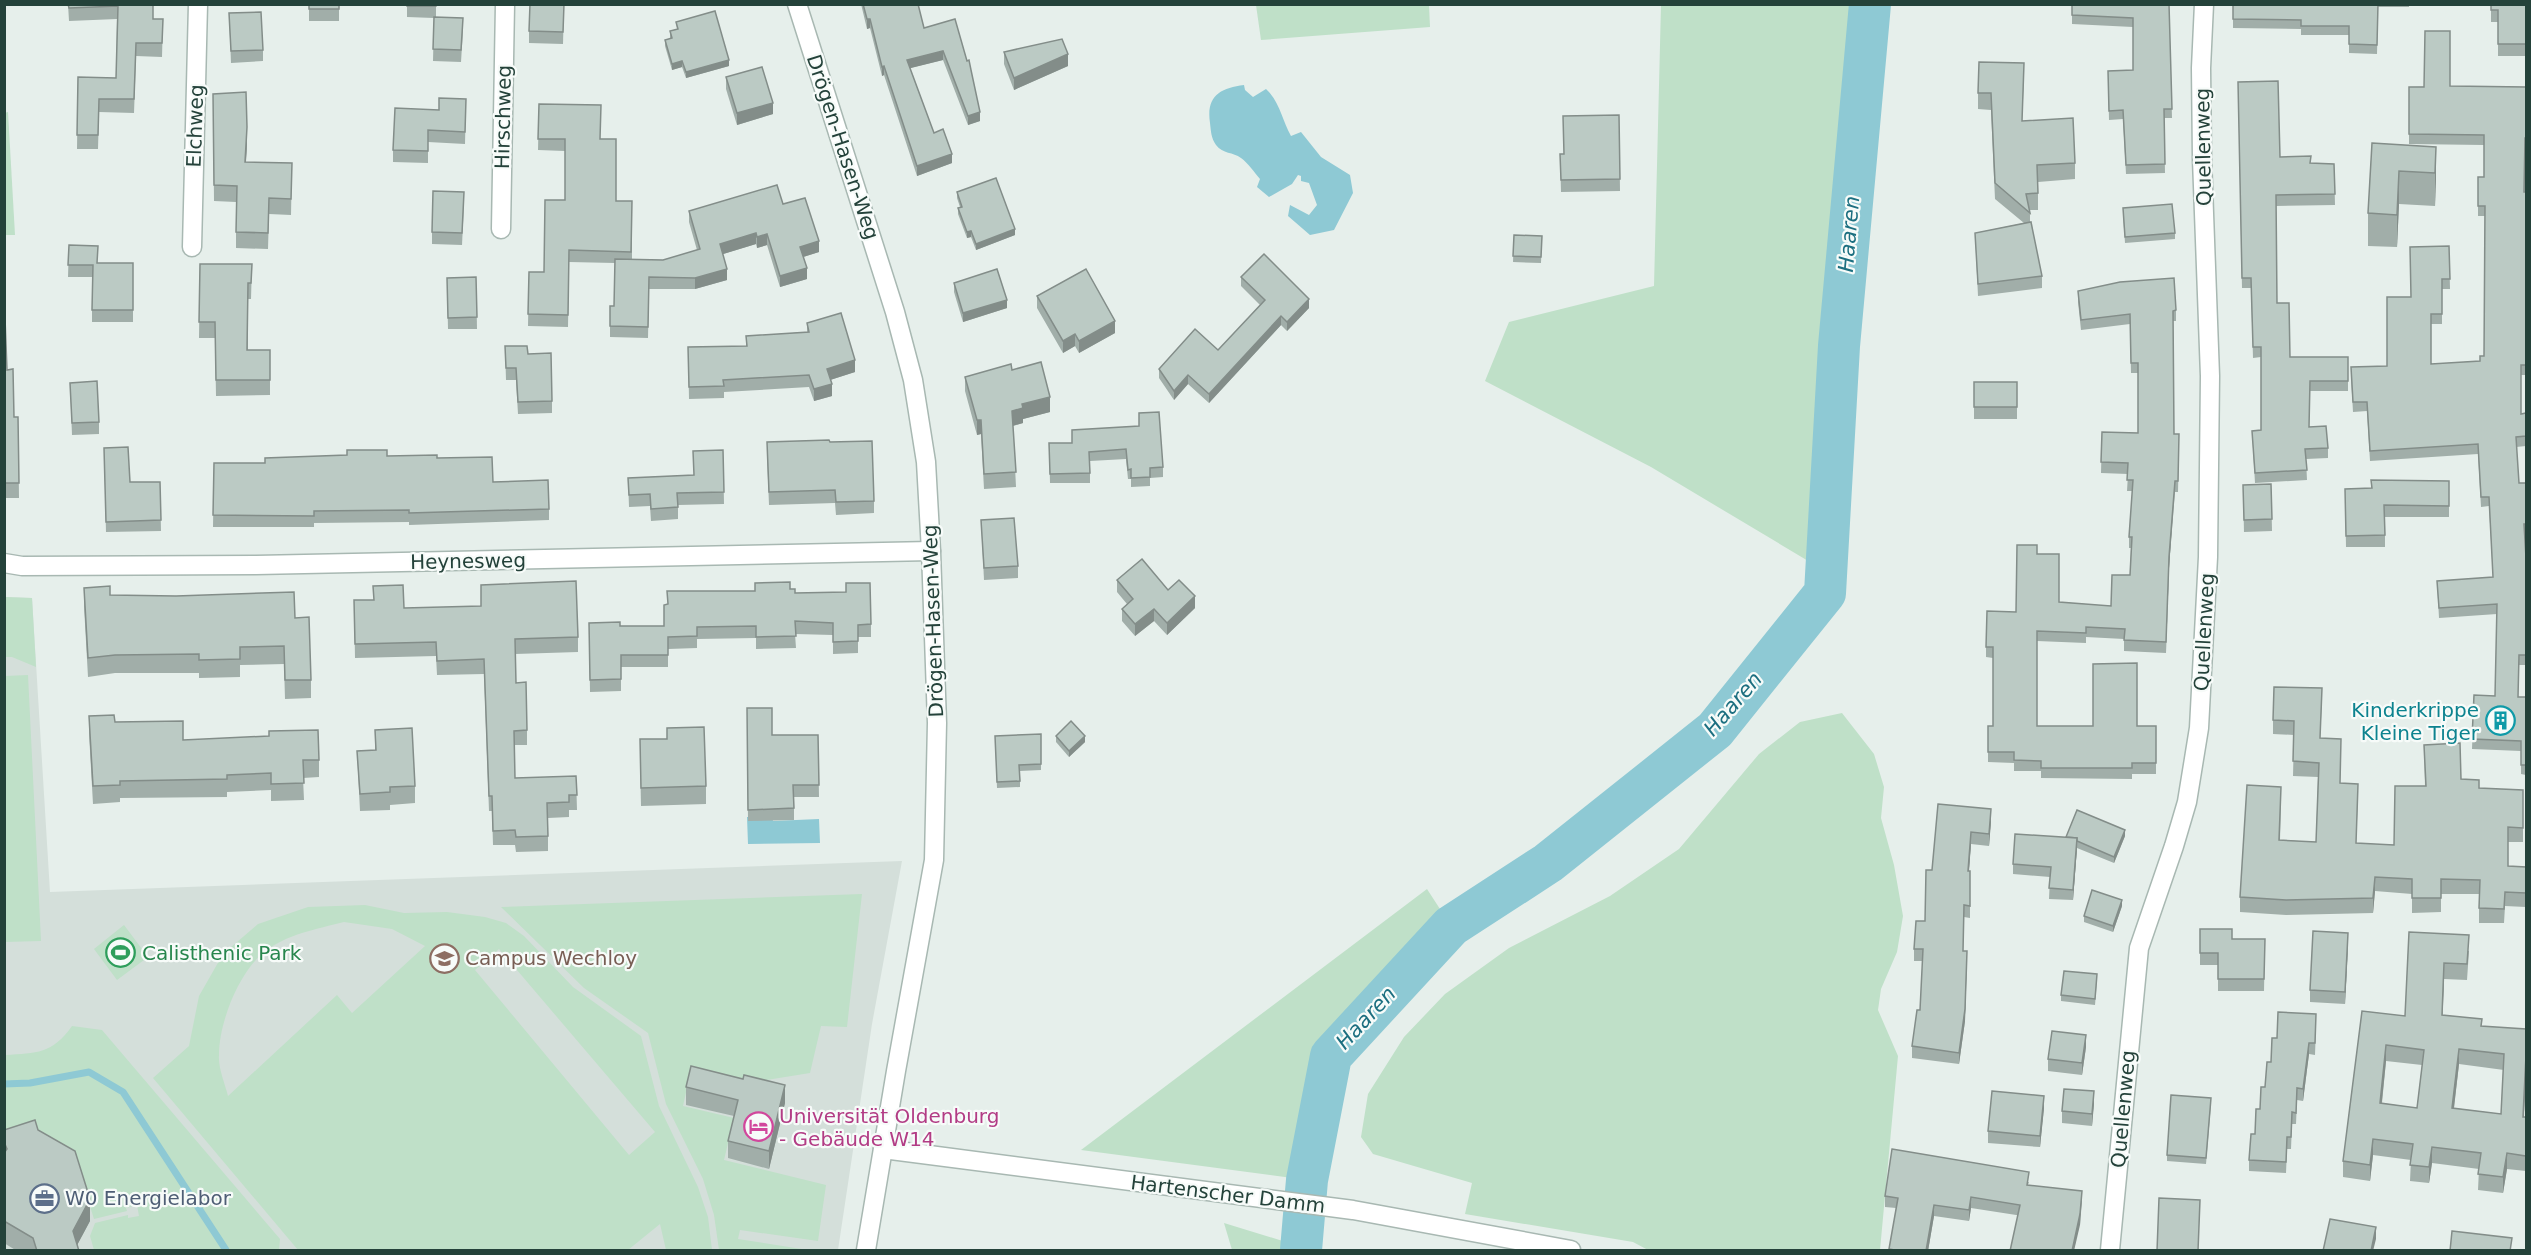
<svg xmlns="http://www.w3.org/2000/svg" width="2531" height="1255" font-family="'DejaVu Sans',sans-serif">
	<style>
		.built { fill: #d4dfda }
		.green { fill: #bfe0c8; fill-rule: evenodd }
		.water { fill: #8ec9d4 }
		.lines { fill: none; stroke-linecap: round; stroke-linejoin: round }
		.stream { stroke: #8ec9d4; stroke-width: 7 }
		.river { stroke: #8ec9d4; stroke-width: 42 }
		.minor-casing { stroke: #a8b8b2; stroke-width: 21 }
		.minor { stroke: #fff; stroke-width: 18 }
		.wall { fill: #a1aea9; fill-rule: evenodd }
		.shaded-wall { fill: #838d89 }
		.building { fill: #bbcac4; stroke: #838d89; stroke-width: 1.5; fill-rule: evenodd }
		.labels { text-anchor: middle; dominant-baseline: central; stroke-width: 4.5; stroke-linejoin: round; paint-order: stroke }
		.street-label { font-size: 20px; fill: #24423a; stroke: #f7fbf9 }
		.culture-label { font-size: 20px; fill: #0d838f; stroke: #f7fbf9; text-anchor: end }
		.leisure-label { font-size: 20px; fill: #27864d; stroke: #f7fbf9; text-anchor: start }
		.education-label { font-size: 20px; fill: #785e54; stroke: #f7fbf9; text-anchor: start }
		.hotel-label { font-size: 20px; fill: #b23c85; stroke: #f7fbf9; text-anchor: start }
		.service-label { font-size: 20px; fill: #4e5e75; stroke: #f7fbf9; text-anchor: start }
		.water-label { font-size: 21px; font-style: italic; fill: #1c6f80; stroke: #f7fbf9 }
	</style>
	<rect width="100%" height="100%" fill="#e6efeb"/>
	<polygon class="built" points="5,597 32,598 50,892 902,861 872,1024 838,1250 5,1250"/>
	<g class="green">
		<polygon points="1256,5 1429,5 1430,27 1261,40"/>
		<polygon points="1661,5 1872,5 1825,571 1651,467 1485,381 1509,322 1654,286"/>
		<polygon points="8,112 15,235 5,235 4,113"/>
		<polygon points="5,597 32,598 36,667 12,657 5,657"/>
		<polygon points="28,675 41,941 5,942 5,676"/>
		<polygon points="1842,713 1874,754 1884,787 1881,818 1894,865 1903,916 1897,952 1881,989 1878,1010 1898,1056 1880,1250 1648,1250 1633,1242 1465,1214 1472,1183 1373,1154 1361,1137 1368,1094 1404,1037 1445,994 1509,948 1610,896 1679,849 1759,754 1800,722"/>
		<polygon points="1427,889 1451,926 1331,1056 1307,1180 1081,1150"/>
		<polygon points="862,894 847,1027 821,1026 810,1073 729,1086 689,1079 683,1106 734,1118 724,1160 826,1185 818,1241 740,1230 738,1239 808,1250 719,1250 714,1215 703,1179 666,1104 648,1033 584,988 501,907"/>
		<path d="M365,905L404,913L447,912L485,917L506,923L524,936L573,987L641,1036L659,1106L698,1187L708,1217L712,1250H666L660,1224L628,1250H298L153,1078L189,1046L199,996L223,954L258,924L308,907ZM344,922L392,929L425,946L352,1013L337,995L228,1096C225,1084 218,1068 219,1055C219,1023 238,974 263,953C286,934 317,929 344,922ZM499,949L655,1132L629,1155L475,970Z"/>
		<polygon points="124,925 148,957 117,980 94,949"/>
		<path d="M72,1026L102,1030L280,1239L279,1250H94L90,1236L95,1223L128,1215V1218L139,1216L137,1205L126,1208L127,1211L94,1219L77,1165L5,1152V1055C37,1053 52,1054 72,1026Z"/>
		<polygon points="1224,1223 1286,1242 1287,1250 1232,1250"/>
	</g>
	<g class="water">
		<path d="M1244,85L1245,90L1253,97L1266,89C1280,102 1282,120 1291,136L1301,132L1321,157L1350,175L1353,193L1334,230L1310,235L1288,216L1290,205L1309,215L1317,205L1309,183L1301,181V176L1298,175L1292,184L1269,197L1257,187L1260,179C1254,172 1248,163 1241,158C1233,152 1223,154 1216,145C1211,138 1211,131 1210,123C1206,96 1220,88 1244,85Z"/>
		<polygon points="747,817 772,817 773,821 819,819 820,843 748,844"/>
	</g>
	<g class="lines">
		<polyline class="stream" points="4,1084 30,1083 89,1072 123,1092 226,1250"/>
		<polyline class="river" points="1301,1250 1307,1180 1331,1056 1451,926 1548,863 1715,730 1825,593 1839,346 1870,4"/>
		<defs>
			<g id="minor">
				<polyline points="797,4 895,312 913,380 926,462 931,551 937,723 934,860 896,1071 866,1250"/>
				<polyline points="501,229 505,4"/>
				<polyline points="192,247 198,4"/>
				<polyline points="4,563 22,566 256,565 931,551"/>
				<polyline points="883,1149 1353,1210 1571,1250"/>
				<polyline points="2110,1250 2139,948 2174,846 2187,802 2199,728 2208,557 2210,376 2202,159 2201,68 2204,4"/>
			</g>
		</defs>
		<use href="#minor" class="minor-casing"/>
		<use href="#minor" class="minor"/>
	</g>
	<g class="wall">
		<polygon points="68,4 153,4 153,19 163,19 162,57 136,56 134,113 99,112 98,149 77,149 78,77 116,78 117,19 69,21"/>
		<rect x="309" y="4" width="30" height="17"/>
		<polygon points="407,4 436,4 436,17 463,30 461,62 433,61 434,18 407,17"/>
		<polygon points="564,4 563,44 529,43 529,31"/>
		<polygon points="861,4 918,4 924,28 955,19 980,121 968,125 943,60 910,68 934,133 952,163 917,176 884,75 882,76 870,28 867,29"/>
		<polygon points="2072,4 2169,4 2172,118 2164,118 2165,173 2126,174 2123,119 2109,120 2108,71 2133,70 2133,27 2072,24"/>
		<polygon points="2233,4 2409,4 2409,7 2378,7 2377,54 2349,53 2349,35 2301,35 2301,29 2233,28"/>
		<polygon points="2491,4 2526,4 2526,56 2498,56 2498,22 2491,22"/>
		<polygon points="229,13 263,50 263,61 231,63"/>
		<polygon points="676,22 729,66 686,78 682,67 672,70 665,46 665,40 670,39 670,31 677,29"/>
		<polygon points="1004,52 1068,66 1014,90 1004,64"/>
		<polygon points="726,77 773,114 737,125 726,89"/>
		<polygon points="2024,79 2022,121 2075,163 2075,179 2038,182 2038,210 2030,210 2030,222 2042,276 2042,288 1978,296 1975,233 2024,223 1995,199 1991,110 1978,109 1978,93"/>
		<polygon points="2238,82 2280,157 2311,163 2334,164 2335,205 2276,206 2277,303 2290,357 2348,357 2348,391 2310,391 2309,427 2328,448 2328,458 2306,459 2307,480 2255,483 2252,431 2261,430 2261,357 2253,358 2251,288 2242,288"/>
		<polygon points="2450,86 2526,87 2526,148 2525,148 2525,192 2526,192 2526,375 2521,375 2521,414 2526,413 2526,446 2516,447 2519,483 2526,483 2526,534 2525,534 2526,558 2526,665 2519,665 2518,697 2526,697 2526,775 2521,774 2521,751 2472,749 2474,695 2495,696 2497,614 2439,618 2437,581 2493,577 2489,506 2481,507 2478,454 2370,461 2367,411 2353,412 2351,377 2387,366 2411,297 2449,246 2450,289 2442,289 2442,324 2431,324 2431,364 2480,361 2484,356 2485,216 2478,216 2478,206 2484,177 2484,145 2409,144 2409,87"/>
		<polygon points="213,94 247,143 246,162 292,163 291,215 269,214 268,249 236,248 236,202 214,201"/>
		<polygon points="466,99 465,144 428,142 428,163 393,162 393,150 439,110"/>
		<polygon points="539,104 601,139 616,201 632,201 632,259 663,260 697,250 689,222 689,211 783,204 819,252 803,257 807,279 780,287 767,245 757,248 756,244 723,254 727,280 695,289 649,289 648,338 610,337 610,306 614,306 615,263 569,262 568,327 528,326 529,272 544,272 565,200 565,151 538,150"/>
		<polygon points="1619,115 1620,191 1561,192 1560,154 1564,154"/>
		<polygon points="2372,143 2436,147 2435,206 2399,204 2397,247 2368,246 2368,213"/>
		<polygon points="957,192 1015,235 976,250 971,237 967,238 958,214 958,208 960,207 957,198"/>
		<polygon points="464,204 462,245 432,244 432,232"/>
		<polygon points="2123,214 2175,233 2175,239 2125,243"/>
		<polygon points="1514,235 1542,236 1541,263 1513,262"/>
		<polygon points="69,245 98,263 133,263 133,322 92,322 92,277 68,277"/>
		<polygon points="200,264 252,264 251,299 248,299 248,350 270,350 270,395 216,396 215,338 199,338"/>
		<polygon points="476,277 477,329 448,329 447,278"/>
		<polygon points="1241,277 1309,308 1287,331 1281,325 1209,403 1188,384 1174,400 1159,378 1159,369 1218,350 1260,305 1241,286"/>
		<polygon points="954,283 1007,308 963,322 954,292"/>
		<polygon points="2078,291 2176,310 2176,321 2173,321 2174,434 2179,444 2178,492 2175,492 2169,568 2166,653 2124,651 2124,639 2086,637 2086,643 2037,641 2037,726 2156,726 2156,774 2132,774 2132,779 2041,778 2041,771 2014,771 2014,763 1988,762 1988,726 1993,726 1993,658 1986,657 1986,647 2016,612 2037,554 2059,602 2111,606 2130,575 2131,548 2129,548 2129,537 2133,491 2127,491 2128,474 2101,473 2102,432 2138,433 2138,373 2131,373 2130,324 2081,330 2078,302"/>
		<polygon points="4,292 7,370 14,417 18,417 19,498 4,498"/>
		<polygon points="1037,296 1115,333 1079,353 1075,346 1063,353 1037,308"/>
		<polygon points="807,323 855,372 830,380 832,396 814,401 809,387 724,392 724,398 689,399 688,347 746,346 746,336 807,332"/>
		<polygon points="505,346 528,354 552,401 552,413 518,414 516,380 506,380"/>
		<polygon points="1012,370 1050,412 1023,419 1023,423 1013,426 1016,487 984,489 981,434 977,435 965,391 965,377"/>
		<rect x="1974" y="382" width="43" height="37"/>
		<polygon points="70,383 99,422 99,434 72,435"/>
		<polygon points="1139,426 1163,467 1163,477 1150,478 1150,486 1131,487 1131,479 1128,479 1126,459 1090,461 1090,483 1050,483 1049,443 1072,443"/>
		<polygon points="830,442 874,501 874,513 836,515 835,503 769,505 767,455"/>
		<polygon points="104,448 130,482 160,482 161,531 106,532"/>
		<polygon points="723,450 724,504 678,505 678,519 651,521 650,506 629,507 628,478 693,475"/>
		<polygon points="347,455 387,456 437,458 493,482 549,509 549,520 409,525 409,522 314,523 314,527 213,527 214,463 265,463"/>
		<polygon points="2371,480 2449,481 2449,517 2385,517 2385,547 2346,547 2345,489 2371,488"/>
		<polygon points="2271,484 2272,531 2244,532 2243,485"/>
		<polygon points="981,520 1018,566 1018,578 984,580"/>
		<polygon points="1117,580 1168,590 1195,608 1167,635 1154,621 1135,636 1122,621 1122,609 1127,604 1117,592"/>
		<polygon points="84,588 110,595 295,618 311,680 311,698 285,699 284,664 240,665 240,677 199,678 199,673 115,673 88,677 84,606"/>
		<polygon points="790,589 795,593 871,624 871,637 858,637 858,653 833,654 833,635 795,634 796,648 756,649 756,638 697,639 697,648 668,649 668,667 621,667 621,691 590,692 589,623 620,626 664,626 755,591"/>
		<polygon points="354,600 578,637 578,652 515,654 516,683 527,730 527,745 514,745 515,778 576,776 577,810 569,810 569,817 548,818 548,851 516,852 515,845 493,845 492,811 489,811 484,674 437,675 436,656 355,658"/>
		<polygon points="2322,702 2320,738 2341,753 2340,783 2358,798 2356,843 2394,845 2425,786 2424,745 2461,779 2479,788 2523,790 2523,842 2508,842 2508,866 2526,867 2526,907 2505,906 2504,923 2479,923 2479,894 2441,894 2441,912 2412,913 2412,894 2375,891 2373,913 2286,915 2240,912 2240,897 2281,801 2280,840 2316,842 2318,777 2293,776 2294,735 2273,734 2273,720"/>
		<polygon points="747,708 772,735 818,735 819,797 794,797 794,820 748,821"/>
		<polygon points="89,716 115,722 183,740 319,760 319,777 303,778 304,800 271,801 271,790 227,792 227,797 120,798 120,802 93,804 89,733"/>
		<polygon points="375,730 415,786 415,803 390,805 390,810 360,811 357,751 375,750"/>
		<polygon points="1041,734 1041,770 1020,771 1020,787 997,788 995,736"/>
		<polygon points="1056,736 1085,742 1069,757 1056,742"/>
		<polygon points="667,739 706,786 706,804 641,806 640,757"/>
		<polygon points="1938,804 1991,821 1989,846 1971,844 1969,871 1970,871 1970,918 1964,917 1963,951 1967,963 1965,1021 1959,1064 1912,1058 1912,1046 1920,1010 1923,961 1914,961 1914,949 1925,921 1932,870"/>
		<polygon points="2125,836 2114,863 2077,848 2073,900 2049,899 2050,877 2013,874 2013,864 2066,837"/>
		<polygon points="2122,906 2113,932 2084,922 2084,916"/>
		<polygon points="2200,929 2232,939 2265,939 2264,991 2218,991 2218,965 2200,965"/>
		<path d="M2409,932L2469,951L2467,980L2444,979L2442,1015L2482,1026L2526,1071L2524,1117H2526V1171L2507,1169L2503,1193L2478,1190L2479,1169L2432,1163L2429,1183L2410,1181L2411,1160L2373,1155L2370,1181L2343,1177V1161L2362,1011L2405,1016ZM2386,1061L2422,1065L2417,1108L2382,1103ZM2459,1064L2504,1070L2501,1114L2454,1108Z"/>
		<polygon points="2348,945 2345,1004 2310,1002 2310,990"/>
		<polygon points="2097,980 2095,1005 2061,1001 2061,995"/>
		<polygon points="2316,1026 2315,1055 2309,1054 2303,1101 2297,1100 2296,1124 2292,1124 2291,1149 2287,1149 2286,1173 2249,1171 2249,1160 2277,1038"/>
		<polygon points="2086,1047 2082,1075 2048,1071 2048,1059"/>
		<polygon points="686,1087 785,1103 769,1169 728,1158 728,1141 734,1116 686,1105"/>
		<polygon points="2094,1103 2092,1126 2062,1123 2062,1111"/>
		<polygon points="2211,1104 2206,1164 2167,1161 2167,1155"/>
		<polygon points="2044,1108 2040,1147 1988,1143 1988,1131"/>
		<polygon points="4,1130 38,1130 90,1221 77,1245 79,1251 17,1251 4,1243"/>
		<polygon points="2029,1182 2028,1185 2082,1201 2080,1225 1971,1208 1969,1221 1934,1216 1928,1251 1889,1251 1896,1208 1885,1207 1885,1196"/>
	</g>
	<g class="shaded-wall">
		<polygon points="867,19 870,19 870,28 867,29"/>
		<polygon points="943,51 943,60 907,69 907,60"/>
		<polygon points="1068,54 1068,66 1014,90 1014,78"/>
		<polygon points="729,60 729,66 686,78 686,72"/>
		<polygon points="682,61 682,67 672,70 672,64"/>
		<polygon points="884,66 884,75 882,76 882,67"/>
		<polygon points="773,103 773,114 737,125 737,113"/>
		<polygon points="980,112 980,121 968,125 968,116"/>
		<polygon points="247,127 247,143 245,178 245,162"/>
		<polygon points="2436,147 2436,180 2435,206 2435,173"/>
		<polygon points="952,154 952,163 917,176 917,166"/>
		<polygon points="2399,171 2399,204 2397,247 2397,215"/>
		<polygon points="1015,229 1015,235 976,250 976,244"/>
		<polygon points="971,231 971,237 967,238 967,232"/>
		<polygon points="756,233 756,244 720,255 720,244"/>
		<polygon points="767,234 767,245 757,248 757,237"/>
		<polygon points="819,241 819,252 800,258 800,247"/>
		<polygon points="807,268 807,279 780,287 780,276"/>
		<polygon points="727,269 727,280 695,289 695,278"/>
		<polygon points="1309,299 1309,308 1287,331 1287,322"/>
		<polygon points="1007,300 1007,308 963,322 963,313"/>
		<polygon points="1281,316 1281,325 1209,403 1209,394"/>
		<polygon points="1115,321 1115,333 1079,353 1079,341"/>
		<polygon points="1075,334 1075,346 1063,353 1063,341"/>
		<polygon points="855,360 855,372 827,381 827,369"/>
		<polygon points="1188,375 1188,384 1174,400 1174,391"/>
		<polygon points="832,384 832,396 814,401 814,389"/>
		<polygon points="1050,397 1050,412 1023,419 1023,423 1012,426 1012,411 1022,404"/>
		<polygon points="977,420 981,420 981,434 977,435"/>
		<polygon points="2175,481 2169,568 2166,653 2169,557"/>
		<polygon points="1195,596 1195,608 1167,635 1167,623"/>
		<polygon points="1154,609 1154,621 1135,636 1135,624"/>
		<polygon points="1085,736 1085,742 1069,757 1069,751"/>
		<polygon points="1991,809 1991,821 1989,846 1989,834"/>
		<polygon points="2125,830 2125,836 2114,863 2114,857"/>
		<polygon points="1971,832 1971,844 1968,883 1968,871"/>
		<polygon points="2077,838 2077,848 2073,900 2073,890"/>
		<polygon points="2375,877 2375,891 2373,913 2373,898"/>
		<polygon points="2122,900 2122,906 2113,932 2113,926"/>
		<polygon points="2348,933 2348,945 2345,1004 2345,992"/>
		<polygon points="1967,951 1965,1021 1959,1064 1959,1053"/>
		<polygon points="2444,963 2444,979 2442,1031 2442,1015"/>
		<polygon points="2086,1035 2086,1047 2082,1075 2082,1063"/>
		<polygon points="2309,1043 2309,1054 2303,1101 2303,1089"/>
		<polygon points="2386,1045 2386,1061 2380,1119 2380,1103"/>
		<polygon points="2459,1049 2459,1064 2452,1124 2452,1108"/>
		<polygon points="2526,1055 2526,1071 2523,1133 2523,1117"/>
		<polygon points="785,1085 785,1103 769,1169 769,1151"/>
		<polygon points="2094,1091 2094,1103 2092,1126 2092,1114"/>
		<polygon points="2044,1096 2044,1108 2040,1147 2040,1136"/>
		<polygon points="2373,1139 2373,1155 2370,1181 2370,1165"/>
		<polygon points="2432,1147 2432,1163 2429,1183 2429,1167"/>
		<polygon points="2507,1153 2507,1169 2503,1193 2503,1177"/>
		<polygon points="2082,1191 2080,1225 2074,1251 2072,1251"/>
		<polygon points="1971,1197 1971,1208 1969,1221 1969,1210"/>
		<polygon points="90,1199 90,1221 74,1251 73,1231"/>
		<polygon points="1934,1205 1934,1216 1928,1251 1926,1251"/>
		<polygon points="2376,1227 2376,1239 2373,1251 2371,1251"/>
	</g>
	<g class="building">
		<polygon points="68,4 153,4 153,19 163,19 162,43 136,43 134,99 99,99 98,135 77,135 78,77 116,78 118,6 69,8"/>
		<rect x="309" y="4" width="30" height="5"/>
		<rect x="407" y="4" width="29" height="2"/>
		<polygon points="530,4 564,4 563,32 529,31"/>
		<polygon points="863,4 918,4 924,28 955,19 967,61 969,60 971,70 980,112 968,116 943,51 907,60 934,133 943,129 952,154 917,166 884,66 882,67 870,19 867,19"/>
		<polygon points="2072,4 2169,4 2172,109 2164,109 2165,164 2126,165 2123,110 2109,111 2108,71 2133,70 2133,18 2072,15"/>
		<polygon points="2233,4 2378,4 2377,45 2349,44 2349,26 2301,26 2301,20 2233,19"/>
		<polygon points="2491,4 2526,4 2526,44 2498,44 2498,10 2491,10"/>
		<polygon points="715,11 729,60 686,72 682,61 672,64 665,40 672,38 670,31 678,29 676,22"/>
		<polygon points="261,12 263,50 231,51 229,13"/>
		<polygon points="434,17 463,18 461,50 433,49"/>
		<polygon points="2425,31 2450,31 2450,86 2526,87 2526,138 2525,138 2524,192 2526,192 2526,365 2521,365 2521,414 2526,413 2526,436 2516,437 2519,483 2526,483 2526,524 2524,524 2526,558 2526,655 2519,655 2518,697 2526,697 2526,765 2521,765 2521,741 2472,739 2474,695 2495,696 2497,604 2439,608 2437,581 2493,577 2489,497 2481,497 2478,444 2370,451 2367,402 2353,402 2351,367 2387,366 2387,297 2411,297 2410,247 2449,246 2450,279 2442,279 2442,314 2431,314 2431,364 2480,361 2480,356 2484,356 2485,206 2478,206 2478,177 2484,177 2484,135 2409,134 2409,87 2424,87"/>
		<polygon points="1062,39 1068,54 1014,78 1004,52"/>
		<polygon points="1979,62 2024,63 2022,121 2073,118 2075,163 2037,165 2038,193 2026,194 2030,213 1995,183 1991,93 1978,93"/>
		<polygon points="762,67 773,103 737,113 726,77"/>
		<polygon points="2278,81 2280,157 2311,156 2310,163 2334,164 2335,194 2276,195 2277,303 2289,303 2290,357 2348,357 2348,381 2310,381 2309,427 2326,426 2328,448 2305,449 2307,470 2255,473 2252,431 2261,430 2261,347 2253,347 2251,278 2242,278 2238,82"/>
		<polygon points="246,92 247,127 245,162 292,163 291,199 269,198 268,233 236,232 237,186 214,185 213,94"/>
		<polygon points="439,98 466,99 465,132 428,130 428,151 393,150 395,108 439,110"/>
		<polygon points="539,104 601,105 600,139 616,139 616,201 632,201 631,252 569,250 568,315 528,314 529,272 544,272 545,200 565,200 565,139 538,139"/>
		<polygon points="1619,115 1620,179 1561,180 1560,154 1564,154 1563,116"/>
		<polygon points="2372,143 2436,147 2435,173 2399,171 2397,215 2368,213"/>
		<polygon points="996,178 1015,229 976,244 971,231 967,232 958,208 962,207 957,192"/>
		<polygon points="777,185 783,204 805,198 819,241 800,247 807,268 780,276 767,234 757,237 756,233 720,244 727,269 695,278 649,277 648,327 610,326 610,306 614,306 615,259 663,260 700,249 689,211"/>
		<polygon points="433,191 464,192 462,233 432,232"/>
		<polygon points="2172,204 2175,233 2125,237 2123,208"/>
		<polygon points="2031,222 2042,276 1978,284 1975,233"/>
		<polygon points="1514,235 1542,236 1541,257 1513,256"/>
		<polygon points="69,245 98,246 97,263 133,263 133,310 92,310 93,265 68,265"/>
		<polygon points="1264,254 1309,299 1287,322 1281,316 1209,394 1188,375 1174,391 1159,369 1195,329 1218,350 1265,300 1241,277"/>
		<polygon points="200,264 252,264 251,283 248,283 247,350 270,350 270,380 216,380 215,322 199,322"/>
		<polygon points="997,269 1007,300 963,313 954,283"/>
		<polygon points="1086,269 1115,321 1079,341 1075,334 1063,341 1037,296"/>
		<polygon points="476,277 477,317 448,318 447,278"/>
		<polygon points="2174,278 2176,310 2173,311 2174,434 2179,434 2178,481 2175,481 2169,557 2166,642 2124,640 2125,629 2086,627 2086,633 2037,631 2037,726 2093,726 2093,664 2137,663 2137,726 2156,726 2156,763 2132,763 2132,768 2041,768 2041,761 2014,760 2014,752 1988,752 1988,726 1993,726 1993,647 1986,647 1987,611 2016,612 2017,545 2037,545 2037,554 2059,554 2059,602 2111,606 2112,575 2130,575 2132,537 2129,537 2133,480 2127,480 2128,463 2101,462 2102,432 2138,433 2138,363 2131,363 2130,314 2081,320 2078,291 2120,282"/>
		<polygon points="4,292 7,370 13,369 14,417 18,417 19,483 4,483"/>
		<polygon points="841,313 855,360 827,369 832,384 814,389 809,375 723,380 724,386 689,387 688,347 747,346 746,336 809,332 807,323"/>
		<polygon points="505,346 527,346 528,354 551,353 552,401 518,402 516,368 506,368"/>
		<polygon points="1041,362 1050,397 1022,404 1023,408 1012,411 1016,472 984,474 981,420 977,420 965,377 1011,364 1012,370"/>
		<polygon points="97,381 99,422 72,423 70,383"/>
		<rect x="1974" y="382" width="43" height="25"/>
		<polygon points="1159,412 1163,467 1150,468 1150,477 1131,478 1131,469 1128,470 1126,449 1089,452 1090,473 1050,474 1049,443 1072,443 1072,430 1139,426 1139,413"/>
		<polygon points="829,440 830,442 872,441 874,501 836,502 835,490 769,492 767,442"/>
		<polygon points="128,447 130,482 160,482 161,520 106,522 104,448"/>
		<polygon points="347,450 387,450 387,456 437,455 437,458 492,457 493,482 548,480 549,509 409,513 409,510 314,511 314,516 213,515 214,463 265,463 265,458 347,455"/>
		<polygon points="723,450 724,492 677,493 678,507 651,509 650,494 629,495 628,478 694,475 693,451"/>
		<polygon points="2371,480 2449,481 2449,506 2384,505 2385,535 2346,536 2345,489 2372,488"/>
		<polygon points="2271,484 2272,519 2244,520 2243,485"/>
		<polygon points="1014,518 1018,566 984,568 981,520"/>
		<polygon points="1142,559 1168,590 1179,580 1195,596 1167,623 1154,609 1135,624 1122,609 1133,599 1117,580"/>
		<polygon points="576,581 578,637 515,639 516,683 526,682 527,730 514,731 515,778 576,776 577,795 569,795 569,802 547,803 548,836 516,837 515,830 493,831 492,796 489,796 484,659 437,661 436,642 355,644 354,600 374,600 373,586 403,585 404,608 481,606 481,585"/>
		<polygon points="790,582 790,589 795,589 795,593 846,592 846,583 870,583 871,624 858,625 858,641 833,642 833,623 795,621 796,636 756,637 756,626 697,627 697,636 668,637 668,655 621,655 621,679 590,680 589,623 620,622 620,626 664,626 664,605 668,604 667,591 755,591 755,583"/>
		<polygon points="110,586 110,595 176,596 294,592 295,618 309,617 311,680 285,680 284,646 240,647 240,659 199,660 199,654 115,655 88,658 84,588"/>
		<polygon points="2274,687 2322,688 2320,738 2341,739 2340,783 2358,784 2356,843 2394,845 2395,786 2426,786 2424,745 2460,743 2461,779 2479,780 2479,788 2523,790 2523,828 2508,827 2508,866 2526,867 2526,893 2505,892 2504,909 2479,908 2480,880 2441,879 2441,898 2412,898 2412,879 2375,877 2373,898 2286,900 2240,897 2247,785 2281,787 2279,840 2316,842 2319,763 2293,761 2294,721 2273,720"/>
		<polygon points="747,708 772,708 772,735 818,735 819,785 793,785 794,808 748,810"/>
		<polygon points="114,715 115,722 183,721 183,740 269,736 269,731 318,730 319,760 303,760 304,783 271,784 271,773 227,775 227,779 120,781 120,785 93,786 89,716"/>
		<polygon points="1071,721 1085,736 1069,751 1056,736"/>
		<polygon points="704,727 706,786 641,788 640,739 667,739 667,728"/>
		<polygon points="412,728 415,786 390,787 390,792 360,794 357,751 376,750 375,730"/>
		<polygon points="1041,734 1041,764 1019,765 1020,781 997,782 995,736"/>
		<polygon points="1938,804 1991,809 1989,834 1971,832 1968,871 1970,871 1970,906 1964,905 1963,951 1967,951 1965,1009 1959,1053 1912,1046 1917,1010 1920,1010 1923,949 1914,949 1916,921 1925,921 1926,870 1932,870"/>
		<polygon points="2077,810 2125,830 2114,857 2077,841 2077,838 2066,837"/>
		<polygon points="2015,834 2077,838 2073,890 2049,888 2051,867 2013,864"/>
		<polygon points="2092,890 2122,900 2113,926 2084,916"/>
		<polygon points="2200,929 2232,929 2232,939 2265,939 2264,979 2218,979 2218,953 2200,953"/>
		<polygon points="2313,931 2348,933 2345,992 2310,990"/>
		<path d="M2409,932L2469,935L2467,964L2444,963L2442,1015L2482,1019L2481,1026L2526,1029V1055L2523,1117H2526V1156L2507,1153L2503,1177L2478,1174L2481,1153L2432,1147L2429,1167L2410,1165L2413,1144L2373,1139L2370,1165L2343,1161L2362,1011L2405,1016ZM2386,1045L2424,1050L2417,1108L2380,1103ZM2459,1049L2504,1054L2501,1114L2452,1108Z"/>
		<polygon points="2064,971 2097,974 2095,999 2061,995"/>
		<polygon points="2278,1012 2316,1014 2315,1043 2309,1043 2303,1089 2297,1088 2296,1113 2292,1112 2291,1137 2287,1137 2286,1162 2249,1160 2251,1134 2255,1134 2256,1109 2260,1109 2261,1087 2265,1087 2267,1062 2271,1062 2272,1038 2277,1038"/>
		<polygon points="2052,1031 2086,1035 2082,1063 2048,1059"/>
		<polygon points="691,1066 743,1079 744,1075 785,1085 769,1151 728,1141 738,1100 686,1087"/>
		<polygon points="2064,1089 2094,1091 2092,1114 2062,1111"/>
		<polygon points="1992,1091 2044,1096 2040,1136 1988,1131"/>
		<polygon points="2171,1095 2211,1098 2206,1158 2167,1155"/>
		<polygon points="35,1120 38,1130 75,1151 90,1199 73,1231 79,1251 37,1251 33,1238 4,1221 4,1153 7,1149 4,1142 4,1130"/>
		<polygon points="1892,1149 2029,1172 2027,1185 2082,1191 2080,1214 2072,1251 2010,1251 2020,1205 1971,1197 1969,1210 1934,1205 1926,1251 1900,1251 1889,1249 1898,1198 1885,1196"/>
		<polygon points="2159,1198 2200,1200 2198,1251 2157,1251"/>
		<polygon points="2330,1219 2376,1227 2371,1251 2323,1251"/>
		<polygon points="2452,1231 2512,1238 2510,1251 2450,1251"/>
	</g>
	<defs>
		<symbol id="building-ring" viewBox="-11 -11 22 22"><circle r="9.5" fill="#f7fbf9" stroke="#0f9aa8" stroke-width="1.5"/><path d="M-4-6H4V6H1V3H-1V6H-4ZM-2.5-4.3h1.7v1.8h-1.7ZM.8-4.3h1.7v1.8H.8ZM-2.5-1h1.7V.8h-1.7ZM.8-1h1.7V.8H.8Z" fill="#0f9aa8"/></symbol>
		<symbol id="stadium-ring" viewBox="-11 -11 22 22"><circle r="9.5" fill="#f7fbf9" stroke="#2e9e5b" stroke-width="1.5"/><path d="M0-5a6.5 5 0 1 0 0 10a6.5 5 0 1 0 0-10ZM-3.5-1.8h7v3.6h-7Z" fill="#2e9e5b"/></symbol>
		<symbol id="university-ring" viewBox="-11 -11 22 22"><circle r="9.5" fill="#f7fbf9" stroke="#8d6e63" stroke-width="1.5"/><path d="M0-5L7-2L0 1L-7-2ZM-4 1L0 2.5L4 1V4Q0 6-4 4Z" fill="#8d6e63"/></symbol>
		<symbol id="hotel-ring" viewBox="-11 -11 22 22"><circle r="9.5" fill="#f7fbf9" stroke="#d1479c" stroke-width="1.5"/><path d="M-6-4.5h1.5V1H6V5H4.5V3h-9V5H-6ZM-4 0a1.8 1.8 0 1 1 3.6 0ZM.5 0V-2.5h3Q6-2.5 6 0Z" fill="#d1479c"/></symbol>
		<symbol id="office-ring" viewBox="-11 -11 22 22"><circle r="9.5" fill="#f7fbf9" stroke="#5c6f8a" stroke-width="1.5"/><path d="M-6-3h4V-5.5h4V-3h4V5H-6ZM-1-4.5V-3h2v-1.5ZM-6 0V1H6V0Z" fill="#5c6f8a"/></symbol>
	</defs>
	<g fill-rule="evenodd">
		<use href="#building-ring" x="2484" y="704" width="33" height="33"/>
		<use href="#stadium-ring" x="104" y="936" width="33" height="33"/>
		<use href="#university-ring" x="428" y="942" width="33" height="33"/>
		<use href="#hotel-ring" x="742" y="1110" width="33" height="33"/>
		<use href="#office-ring" x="28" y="1182" width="33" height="33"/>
	</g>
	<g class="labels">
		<g class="street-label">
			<text transform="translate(503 117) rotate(-89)">Hirschweg</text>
			<text transform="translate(195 126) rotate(-88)">Elchweg</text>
			<text transform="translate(843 147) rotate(72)">Drögen-Hasen-Weg</text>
			<text transform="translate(2203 147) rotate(-91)">Quellenweg</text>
			<text transform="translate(468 561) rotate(-1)">Heynesweg</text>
			<text transform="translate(933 621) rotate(-92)">Drögen-Hasen-Weg</text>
			<text transform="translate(2204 632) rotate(-87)">Quellenweg</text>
			<text transform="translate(2123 1109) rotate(-85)">Quellenweg</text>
			<text transform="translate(1228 1194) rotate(7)">Hartenscher Damm</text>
		</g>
		<g class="culture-label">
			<text x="2479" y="710">Kinderkrippe<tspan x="2479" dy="23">Kleine Tiger</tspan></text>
		</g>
		<g class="leisure-label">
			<text x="142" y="953">Calisthenic Park</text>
		</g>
		<g class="education-label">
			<text x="465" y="958">Campus Wechloy</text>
		</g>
		<g class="hotel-label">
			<text x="779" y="1116">Universität Oldenburg<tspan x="779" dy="23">- Gebäude W14</tspan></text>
		</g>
		<g class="service-label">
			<text x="65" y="1198">W0 Energielabor</text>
		</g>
		<g class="water-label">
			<text transform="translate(1849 234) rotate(-85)">Haaren</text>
			<text transform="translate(1733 704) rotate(-49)">Haaren</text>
			<text transform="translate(1366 1018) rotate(-47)">Haaren</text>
		</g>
	</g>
	<rect width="2531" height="1255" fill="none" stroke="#24423a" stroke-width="12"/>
</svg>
